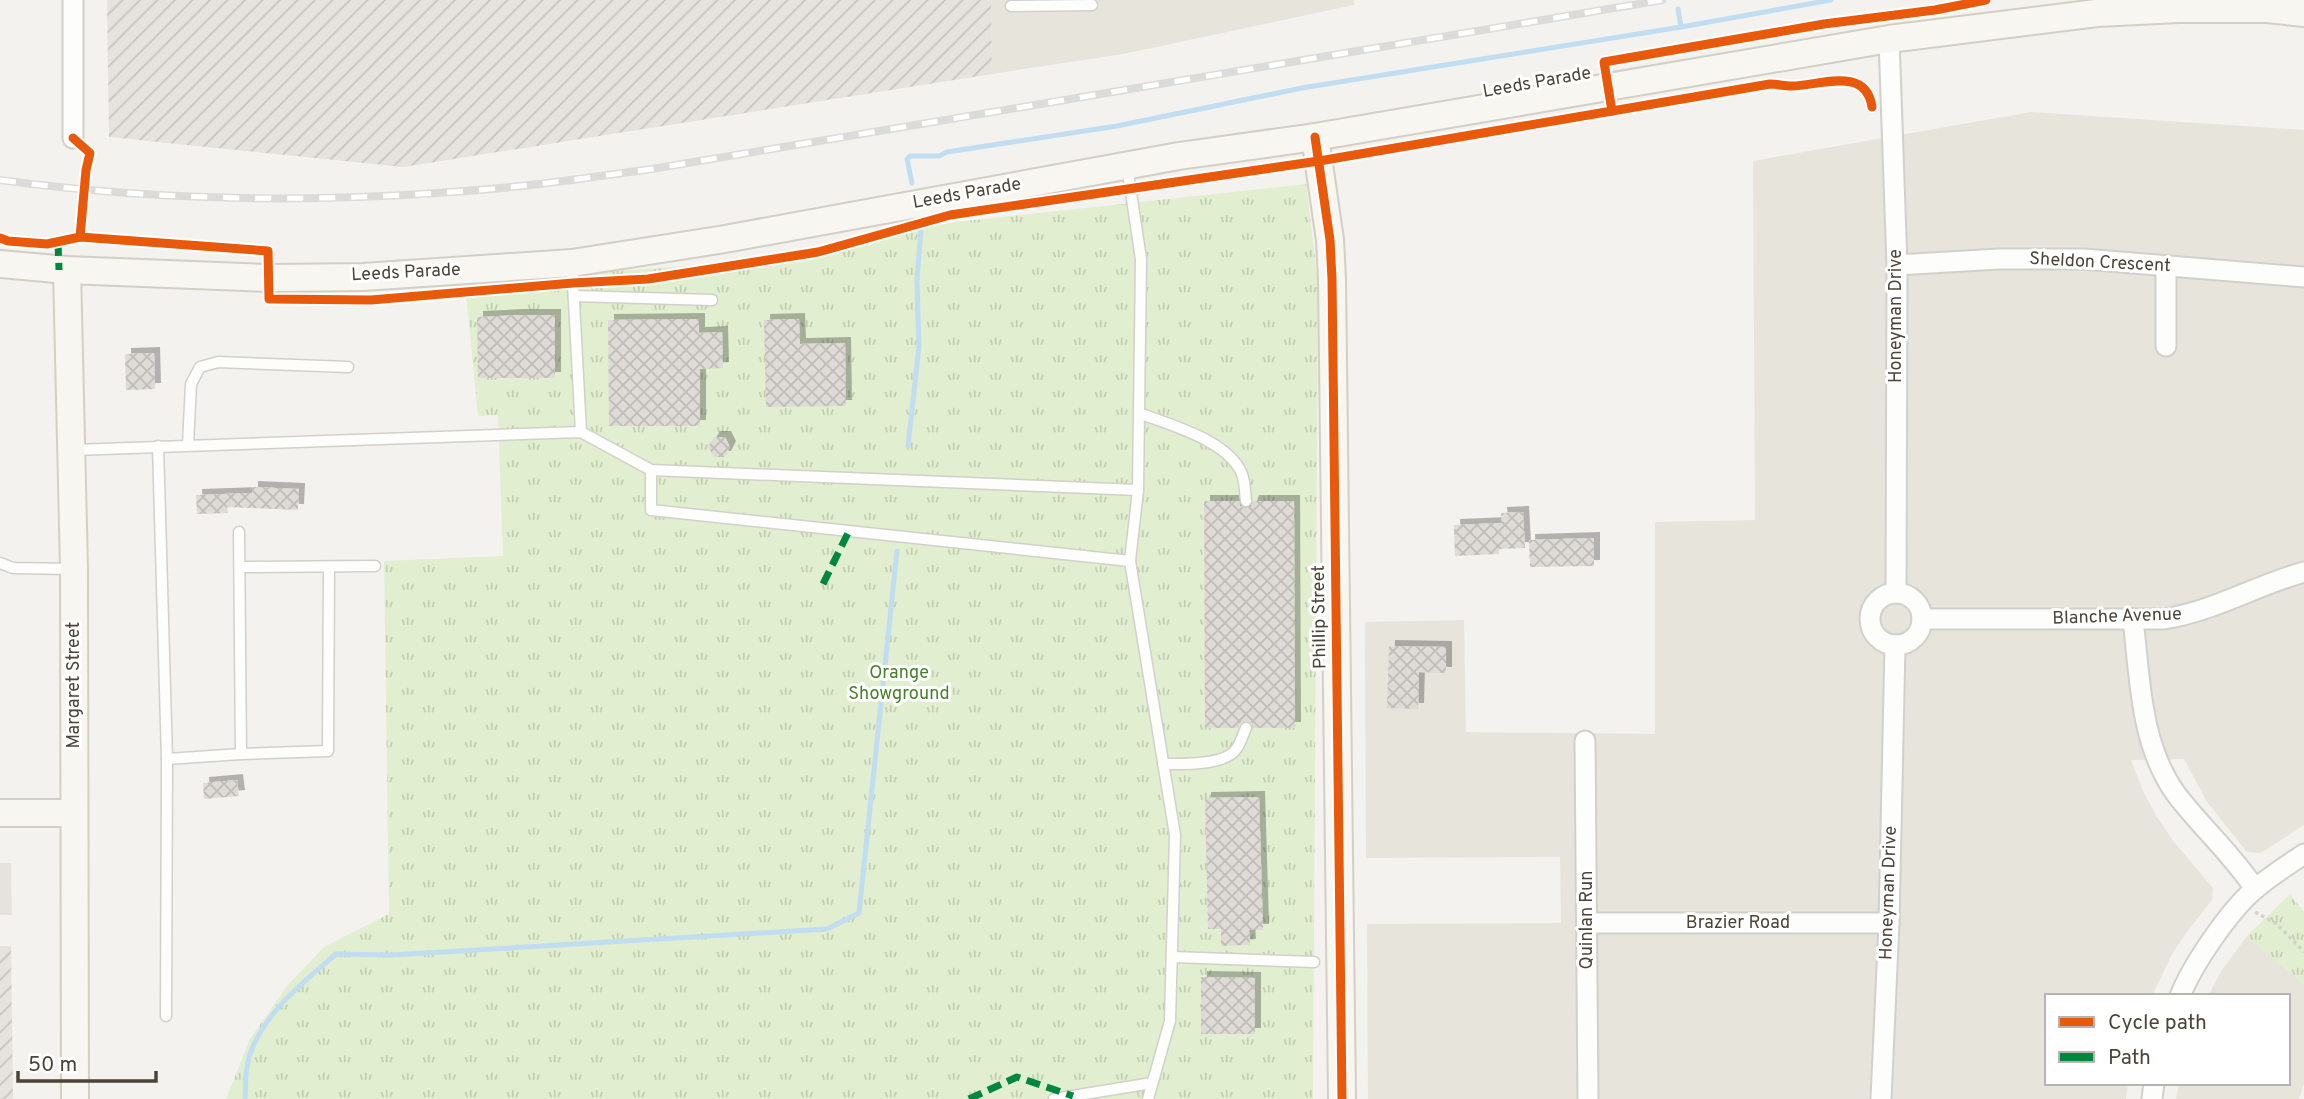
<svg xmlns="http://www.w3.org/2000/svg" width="2304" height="1099" font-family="Overpass,sans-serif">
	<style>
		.residential { fill: #e7e4dc }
		.industrial { fill: url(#industrial-furrows) }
		.grass { fill: url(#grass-tufts) }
		.parking { fill: #e6e3df }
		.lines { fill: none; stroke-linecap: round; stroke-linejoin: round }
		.stream { stroke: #c0ddf1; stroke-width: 5 }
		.building { fill: url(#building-cross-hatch); filter: url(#shadow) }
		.lane-casing { stroke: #d2d0cb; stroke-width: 13 }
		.street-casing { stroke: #d2d0cb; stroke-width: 23 }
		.secondary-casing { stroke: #d3cfc5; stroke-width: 30 }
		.path { stroke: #d3d2cc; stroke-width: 3.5; stroke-dasharray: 3.5 3.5; stroke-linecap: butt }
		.lane { stroke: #fdfdfc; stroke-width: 10 }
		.street { stroke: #fdfdfc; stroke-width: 19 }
		.secondary { stroke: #f7f6f1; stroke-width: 26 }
		.rail-casing { stroke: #dbdbda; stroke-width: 8 }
		.rail { stroke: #fff; stroke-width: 5; stroke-dasharray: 16; stroke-linecap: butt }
		.quiet { stroke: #00873e; stroke-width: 7; stroke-dasharray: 14 7; stroke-linecap: butt }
		.cycleway-casing { stroke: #fff; stroke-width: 13 }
		.cycleway { stroke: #e8590c; stroke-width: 9 }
		.labels { text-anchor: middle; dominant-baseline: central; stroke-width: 6; stroke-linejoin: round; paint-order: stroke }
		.street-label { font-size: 18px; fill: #4b4439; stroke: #fff }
		.park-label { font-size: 18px; fill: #4a7f2a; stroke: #fff }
	</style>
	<defs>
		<pattern id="industrial-furrows" width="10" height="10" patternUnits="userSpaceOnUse" patternTransform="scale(1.75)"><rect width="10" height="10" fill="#e6e2de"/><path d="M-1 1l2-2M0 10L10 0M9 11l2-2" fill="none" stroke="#c7c3bf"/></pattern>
		<pattern id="grass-tufts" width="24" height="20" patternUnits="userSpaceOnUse" patternTransform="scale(1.75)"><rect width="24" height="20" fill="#e1eecf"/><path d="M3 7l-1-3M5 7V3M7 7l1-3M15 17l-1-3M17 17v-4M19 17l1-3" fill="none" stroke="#c3cdb2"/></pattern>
		<pattern id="building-cross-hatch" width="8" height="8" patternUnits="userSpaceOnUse" patternTransform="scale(1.75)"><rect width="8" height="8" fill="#dedbd6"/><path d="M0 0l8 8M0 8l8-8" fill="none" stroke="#c0bdb8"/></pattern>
		<filter id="shadow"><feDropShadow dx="6" dy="-6" stdDeviation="0" flood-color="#0004"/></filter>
	</defs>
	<rect width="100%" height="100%" fill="#f4f2ee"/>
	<g class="residential">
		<polygon points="991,0 1354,0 1354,5 1123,54 992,74"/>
		<polygon points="2031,112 2304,130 2304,825 2261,853 2247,852 2207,802 2184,759 2131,760 2143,791 2157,817 2174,842 2213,888 2212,900 2186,933 2172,954 2152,996 2047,996 2047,1083 2128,1083 2126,1099 1368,1099 1367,924 1561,923 1560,857 1366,858 1365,622 1464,620 1466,732 1655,734 1655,522 1755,520 1753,161"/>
		<polygon points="2247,936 2304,984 2304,1084 2299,1099 2176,1099 2179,1083 2288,1083 2288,996 2208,996 2222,970"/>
	</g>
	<g class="industrial">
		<polygon points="107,0 991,0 992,74 403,167 109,137"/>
		<polygon points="0,946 11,946 13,1099 0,1099"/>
	</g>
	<g class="grass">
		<polygon points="1306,184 1318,283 1313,1099 226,1099 250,1039 287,986 324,947 389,914 384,561 503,556 498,415 478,416 465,282 741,262 956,222"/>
		<polygon points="2290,894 2304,912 2304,984 2247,936"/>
	</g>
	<polygon class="parking" points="0,863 11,863 12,915 0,915"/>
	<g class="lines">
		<g class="stream">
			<polyline points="1681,27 1831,0"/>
			<polyline points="912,183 907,159 910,156 939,156 947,152 1117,126 1302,88 1681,27 1678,9"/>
			<polyline points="908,446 919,347 917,281 921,228"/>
			<path d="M245,1099C246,1088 245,1077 247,1067C254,1021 303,982 336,954L392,955L827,929L859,913L897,551"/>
		</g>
	</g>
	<g class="building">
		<polygon points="518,315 555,315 555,378 478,378 477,317"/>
		<polygon points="699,319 699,333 722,332 723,368 700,369 700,426 609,426 608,320"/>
		<polygon points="799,319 800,344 845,343 846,406 766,407 764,320"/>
		<polygon points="154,353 155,389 126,390 125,354"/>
		<polygon points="714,437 725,437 730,447 725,457 714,457 708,447"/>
		<polygon points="252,487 299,489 298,510 227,507 228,513 197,514 196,495 252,493"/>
		<polygon points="1204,501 1239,501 1240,506 1246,508 1251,507 1253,501 1294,501 1295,728 1253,728 1252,723 1246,721 1241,722 1238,728 1205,728"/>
		<polygon points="1523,512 1525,548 1499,549 1499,554 1455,556 1454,525 1502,523 1501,513"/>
		<polygon points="1594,538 1594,566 1530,567 1529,540"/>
		<polygon points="1389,646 1446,647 1446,673 1419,672 1418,709 1387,708"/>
		<polygon points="237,780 239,796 204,799 203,783"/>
		<polygon points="1259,797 1263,930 1249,930 1250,945 1221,946 1221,929 1208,929 1205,798"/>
		<polygon points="1201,977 1255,978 1255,1034 1201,1034"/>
	</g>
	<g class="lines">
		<defs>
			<g id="lane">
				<polyline points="1011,6 1092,5"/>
				<polyline points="1127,166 1141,259 1138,490 1130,561 1175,835 1170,1021 1148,1099"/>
				<polyline points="572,265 581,432"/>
				<polyline points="574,296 712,300"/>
				<path d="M1139,413C1170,425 1228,440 1242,474C1245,482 1245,493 1246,501"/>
				<polyline points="188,445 191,384 200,367 218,362 348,367"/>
				<polyline points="158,446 167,759 166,1016"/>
				<polyline points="74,450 581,432 651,470 1138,490"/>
				<polyline points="651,470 651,510 1130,561"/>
				<polyline points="0,563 13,568 72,569"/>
				<polyline points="240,567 375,566"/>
				<polyline points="241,754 328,751 329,567"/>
				<polyline points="167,759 241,754 239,532"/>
				<path d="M1163,764C1182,764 1226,766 1237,748C1241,742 1243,734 1246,728"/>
				<polyline points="1172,957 1314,962"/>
				<polyline points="1054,1099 1152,1083"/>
			</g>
			<g id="street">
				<polyline points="73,0 73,138"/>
				<polyline points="1889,39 1897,265 1896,593"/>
				<polyline points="1897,265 1999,259 2084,259 2304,277"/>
				<polyline points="2166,346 2166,266"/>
				<circle cx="1896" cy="619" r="26"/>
				<path d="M1922,619H2164C2217,610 2254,586 2304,572"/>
				<path d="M2133,619C2140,678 2140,744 2176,794C2201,827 2232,854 2255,889"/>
				<polyline points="1585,741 1588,1099"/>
				<polyline points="1587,923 1889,923"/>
				<path d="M2180,996C2193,964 2229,911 2255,889C2270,876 2288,865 2304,854"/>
				<polyline points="1881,1099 1889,923 1895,645"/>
				<polyline points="2152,1099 2154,1083"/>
			</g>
			<g id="secondary">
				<polyline points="1315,137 1330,240 1332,279 1342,1099"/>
				<polyline points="0,264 67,270 268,278 363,277 572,263 725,239 1179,156 1315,137 1889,39 2097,13 2179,9 2267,9 2304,13"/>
				<polyline points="67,270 74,569 75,1099"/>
				<polyline points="0,813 74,813"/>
			</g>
		</defs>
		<use href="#lane" class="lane-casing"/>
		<use href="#street" class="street-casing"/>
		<use href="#secondary" class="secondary-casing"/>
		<polyline class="path" points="2255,912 2277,924 2304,952"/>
		<use href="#lane" class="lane"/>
		<use href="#street" class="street"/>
		<use href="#secondary" class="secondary"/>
		<defs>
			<path id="rail" d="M0,180C149,200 302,203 451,192C519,188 585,178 652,169L1662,0"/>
		</defs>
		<use href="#rail" class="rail-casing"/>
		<use href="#rail" class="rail"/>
		<g class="quiet">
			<polyline points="58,242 59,270"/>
			<polyline points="823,584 849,531"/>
			<polyline points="969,1099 1017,1077 1073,1096"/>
		</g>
		<defs>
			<g id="cycleway">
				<path d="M1612,111L1770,84C1777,84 1784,86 1792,86C1818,86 1866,65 1872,107"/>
				<polyline points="1315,137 1330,240 1332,279 1342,1099"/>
				<polyline points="73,138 90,153 86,170 80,237"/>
				<polyline points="0,238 8,241 47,244 80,237 268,251 269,299 371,300 573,283 648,279 818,252 950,215 1319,161 1612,111 1604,62 1824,24 1935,10 1986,0"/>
			</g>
		</defs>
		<use href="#cycleway" class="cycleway-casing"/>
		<use href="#cycleway" class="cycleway"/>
	</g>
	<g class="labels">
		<g class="street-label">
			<text transform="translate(1537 83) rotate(-10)">Leeds Parade</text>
			<text transform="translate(967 194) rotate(-10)">Leeds Parade</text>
			<text transform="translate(2100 263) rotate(3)">Sheldon Crescent</text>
			<text transform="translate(406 273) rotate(-3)">Leeds Parade</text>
			<text transform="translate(1896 316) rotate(-90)">Honeyman Drive</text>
			<text transform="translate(1320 617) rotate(-91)">Phillip Street</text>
			<text transform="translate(2117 617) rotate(-2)">Blanche Avenue</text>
			<text transform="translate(74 685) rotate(-90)">Margaret Street</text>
			<text transform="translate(1889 893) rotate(-88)">Honeyman Drive</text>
			<text transform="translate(1587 920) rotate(-90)">Quinlan Run</text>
			<text x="1738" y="923">Brazier Road</text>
		</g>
		<g class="park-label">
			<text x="899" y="673">Orange<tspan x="899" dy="21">Showground</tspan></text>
		</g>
	</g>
	<rect x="2045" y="994" width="245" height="91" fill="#ffffff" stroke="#b7b4b0" stroke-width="2"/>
	<rect x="2059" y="1017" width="35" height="10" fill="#e8590c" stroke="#b7b4b0" stroke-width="2"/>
	<text x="2108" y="1029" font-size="21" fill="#4b4439">Cycle path</text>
	<rect x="2059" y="1052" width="35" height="10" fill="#00873e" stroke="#b7b4b0" stroke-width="2"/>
	<text x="2108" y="1064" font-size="21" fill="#4b4439">Path</text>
	<path d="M18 1071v10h138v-10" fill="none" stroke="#4b4439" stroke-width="3.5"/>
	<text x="28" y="1071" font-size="21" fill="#4b4439" stroke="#ffffff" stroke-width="5" paint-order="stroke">50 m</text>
</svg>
